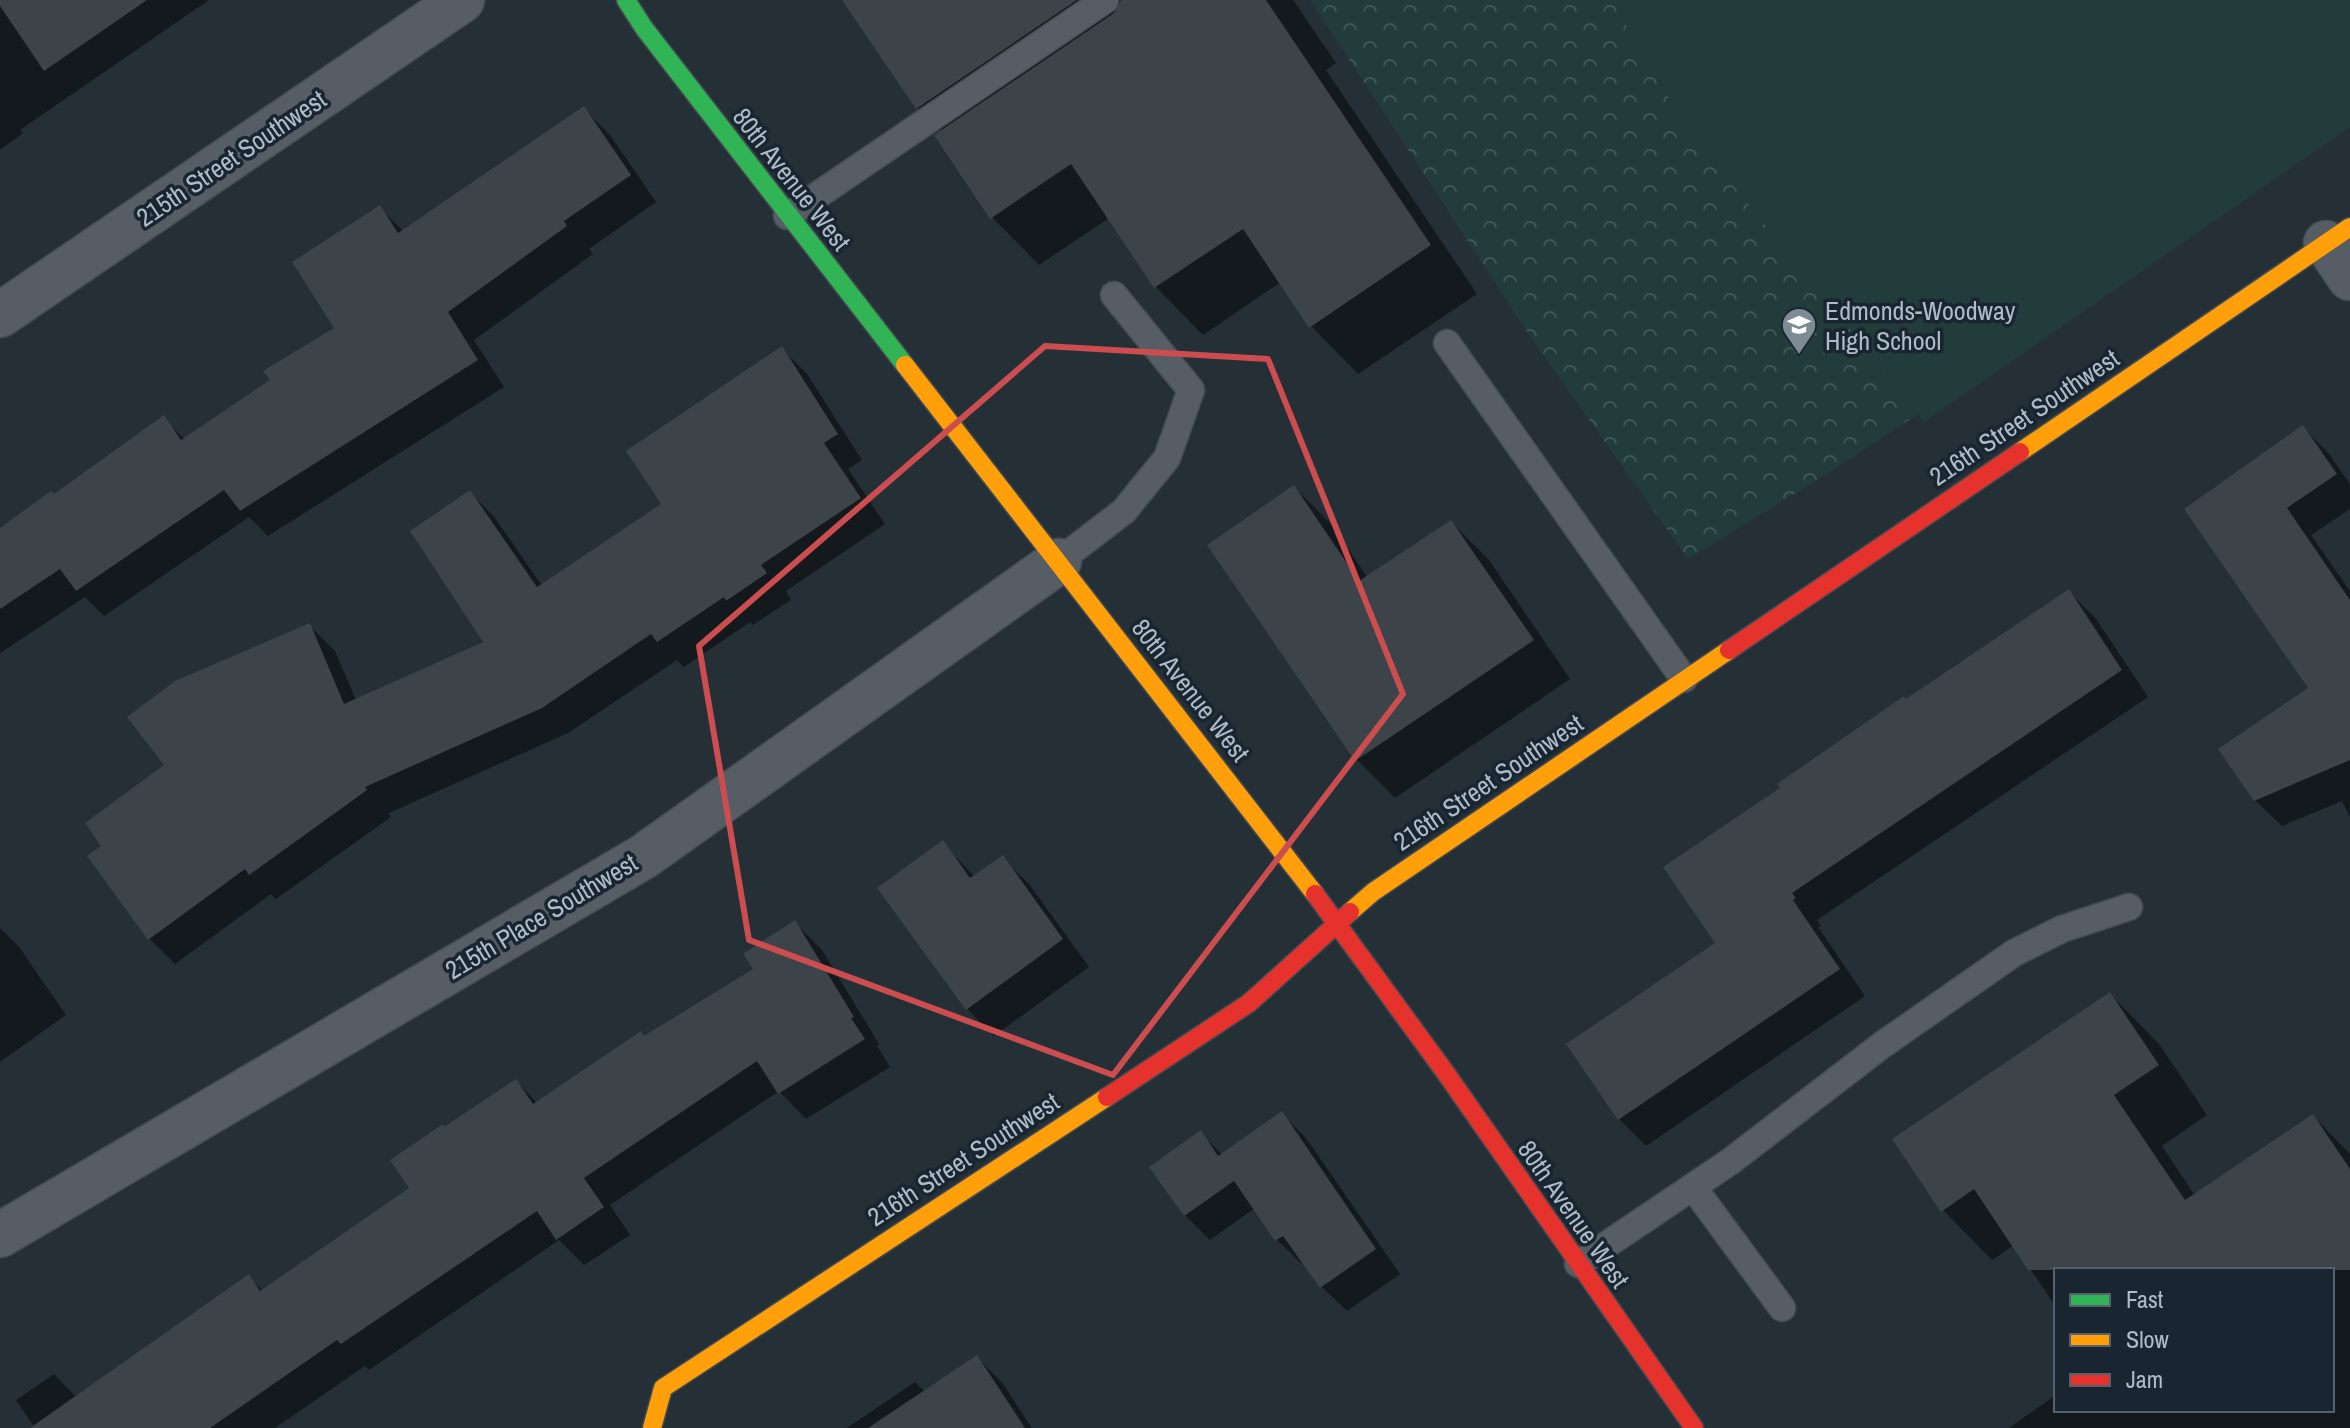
<svg xmlns="http://www.w3.org/2000/svg" width="2350" height="1428" font-family="'Archivo Narrow',sans-serif">
	<style>
		.grass { fill: #223b3b }
		.forest { fill: url(#forest-crowns) }
		.shadow { fill: #0007 }
		.building { fill: #3c444a }
		.lines { fill: none; stroke-linecap: round; stroke-linejoin: round }
		.lane-casing { stroke: #444b50; stroke-width: 29 }
		.street-casing { stroke: #444b50; stroke-width: 47 }
		.fast-casing { stroke: #444b50; stroke-width: 21 }
		.slow-casing { stroke: #444b50; stroke-width: 21 }
		.jam-casing { stroke: #444b50; stroke-width: 21 }
		.lane { stroke: #565d64; stroke-width: 26 }
		.street { stroke: #565d64; stroke-width: 44 }
		.fast { stroke: #30b455; stroke-width: 18 }
		.slow { stroke: #ff9f0a; stroke-width: 18 }
		.jam { stroke: #e5322d; stroke-width: 18 }
		.marked { fill: none; stroke: #cc4d50; stroke-width: 6; stroke-linejoin: round }
		.labels { text-anchor: middle; dominant-baseline: central; stroke-width: 7; stroke-linejoin: round; paint-order: stroke }
		.street-label { font-size: 26px; fill: #aebcc8; stroke: #192631 }
		.poi-label { font-size: 26px; fill: #aebcc8; stroke: #192631; text-anchor: start }
	</style>
	<defs>
		<pattern id="forest-crowns" width="20" height="18" patternUnits="userSpaceOnUse" patternTransform="scale(2)"><rect width="20" height="18" fill="#223b3b"/><path d="M2 6a3 3 0 1 1 6 0M12 15a3 3 0 1 1 6 0" fill="none" stroke="#405556"/></pattern>
	</defs>
	<rect width="100%" height="100%" fill="#252f36"/>
	<polygon class="grass" points="1611,0 2350,0 2350,127 1924,422 1686,127"/>
	<polygon class="forest" points="1310,0 1611,0 1686,127 1918,414 1833,470 1688,559 1532,339"/>
	<g class="shadow">
		<polygon points="5,0 209,0 20,130 23,133 0,150 0,3"/>
		<polygon points="844,0 1293,0 1336,63 1326,70 1477,294 1358,374 1311,326 1281,282 1203,335 1156,287 1109,218 1039,265 992,217 942,132 918,108"/>
		<polygon points="583,108 610,135 656,202 589,249 593,254 474,340 504,387 268,536 249,517 104,616 85,597 0,653 0,531 55,497 163,418 185,440 272,381 337,328 380,208 403,231"/>
		<polygon points="782,349 807,374 862,460 848,469 885,524 786,591 791,600 753,625 750,622 684,667 677,660 568,733 389,813 391,817 276,899 271,894 175,964 149,938 104,846 167,766 309,625 335,651 356,700 486,642 470,492 495,518 542,586 664,504"/>
		<polygon points="2303,427 2329,454 2350,484 2350,509 2311,535 2350,591 2350,817 2342,801 2282,826 2255,800 2311,689 2187,510"/>
		<polygon points="1294,487 1332,525 1367,577 1451,522 1489,560 1570,679 1395,798 1357,760"/>
		<polygon points="2069,592 2096,619 2148,697 1817,920 1821,926 1818,927 1865,996 1646,1146 1619,1119 1718,944 1907,701"/>
		<polygon points="942,843 975,877 1002,858 1029,884 1089,967 994,1036 967,1009 880,888"/>
		<polygon points="795,923 822,950 879,1044 877,1046 890,1067 806,1119 779,1091 610,1205 630,1235 584,1265 559,1240 369,1370 365,1366 275,1428 35,1428 16,1400 54,1374 77,1398 249,1277 263,1291 412,1189 516,1081 537,1103 755,969"/>
		<polygon points="0,928 19,947 66,1015 0,1062"/>
		<polygon points="2110,994 2159,1044 2207,1115 2162,1146 2195,1196 2313,1116 2350,1154 2350,1428 2009,1428 2056,1395 2056,1410 2332,1410 2332,1270 2056,1270 2056,1307 2014,1245 1992,1260 1943,1210"/>
		<polygon points="1282,1114 1306,1138 1400,1274 1347,1311 1322,1287 1304,1262 1302,1264 1277,1240 1255,1208 1210,1240 1185,1215 1152,1167 1201,1133 1222,1155"/>
		<polygon points="977,1357 1003,1384 1032,1428 847,1428 915,1382 925,1392"/>
	</g>
	<g class="building">
		<polygon points="0,0 147,0 44,71 0,6"/>
		<polygon points="842,0 1077,0 916,109"/>
		<polygon points="1121,0 1266,0 1431,245 1309,328 1243,229 1154,288 1071,164 990,219 934,135 1114,13"/>
		<polygon points="584,106 631,175 564,221 567,226 448,312 478,360 240,511 224,490 76,591 60,569 0,609 0,528 51,491 54,494 164,415 181,440 270,380 263,371 334,328 292,262 380,205 398,233"/>
		<polygon points="782,346 838,434 824,443 861,498 761,565 767,573 726,601 724,597 657,642 651,634 542,708 365,787 367,790 249,875 245,869 148,940 87,856 101,846 85,823 164,765 127,717 175,681 310,623 344,704 483,642 410,531 470,490 537,587 661,504 626,451"/>
		<polygon points="2303,425 2337,474 2287,508 2350,600 2350,760 2254,801 2218,749 2308,688 2184,509"/>
		<polygon points="1294,485 1359,581 1451,520 1534,640 1355,761 1207,545"/>
		<polygon points="2069,589 2122,670 1792,893 1796,898 1793,900 1840,969 1618,1120 1566,1044 1715,943 1663,867 1780,788 1777,784 1904,696 1906,699"/>
		<polygon points="943,840 970,878 1003,855 1063,939 966,1010 877,888"/>
		<polygon points="795,920 854,1017 851,1018 865,1039 778,1094 757,1061 584,1178 604,1207 556,1240 537,1211 341,1344 337,1340 210,1428 30,1428 249,1274 260,1291 409,1188 390,1160 443,1124 444,1127 516,1079 533,1104 641,1031 644,1036 753,969 743,954"/>
		<polygon points="2110,992 2159,1065 2114,1095 2185,1200 2313,1114 2350,1169 2350,1270 2028,1270 1974,1189 1941,1212 1892,1139"/>
		<polygon points="1282,1111 1376,1249 1320,1288 1283,1236 1275,1241 1234,1181 1184,1216 1149,1167 1201,1130 1218,1156"/>
		<polygon points="977,1355 1025,1428 868,1428"/>
	</g>
	<g class="lines">
		<defs>
			<g id="lane">
				<polyline points="787,216 1105,0"/>
				<polyline points="1447,343 1684,679"/>
				<polyline points="1059,561 1124,511 1167,458 1191,390 1114,295"/>
				<polyline points="1693,1187 1782,1308"/>
				<polyline points="1578,1264 1731,1161 1882,1045 2014,953 2062,929 2129,907"/>
			</g>
			<g id="street">
				<polyline points="2326,243 2350,278"/>
				<polyline points="0,315 462,0"/>
				<polyline points="0,1235 643,857 1059,561"/>
			</g>
			<polyline id="fast" points="626,0 644,28 905,365"/>
			<g id="slow">
				<polyline points="905,365 1315,894"/>
				<polyline points="2020,452 2350,227"/>
				<polyline points="1350,912 1373,892 1729,650"/>
				<polyline points="652,1428 663,1388 1107,1097"/>
			</g>
			<g id="jam">
				<polyline points="1729,650 2020,452"/>
				<polyline points="1315,894 1445,1072 1694,1428"/>
				<polyline points="1107,1097 1249,1003 1350,912"/>
			</g>
		</defs>
		<use href="#lane" class="lane-casing"/>
		<use href="#street" class="street-casing"/>
		<use href="#fast" class="fast-casing"/>
		<use href="#slow" class="slow-casing"/>
		<use href="#jam" class="jam-casing"/>
		<use href="#lane" class="lane"/>
		<use href="#street" class="street"/>
		<use href="#fast" class="fast"/>
		<use href="#slow" class="slow"/>
		<use href="#jam" class="jam"/>
	</g>
	<path class="marked" d="M1045,346L1268,359L1403,694L1113,1075L749,940L699,646Z"/>
	<defs>
		<symbol id="school-pin" viewBox="-11 -11 22 30"><path d="M0 17L-7.5 6A9.5 9.5 0 1 1 7.5 6Z" fill="#7e8b95" stroke="#192631"/><path d="M0-5L7-2L0 1L-7-2ZM-4 1L0 2.5L4 1V4Q0 6-4 4Z" fill="#fff"/></symbol>
	</defs>
	<g fill-rule="evenodd">
		<use href="#school-pin" x="1779" y="305" width="40" height="54"/>
	</g>
	<g class="labels">
		<g class="street-label">
			<text transform="translate(231 158) rotate(-34)">215th Street Southwest</text>
			<text transform="translate(792 179) rotate(52)">80th Avenue West</text>
			<text transform="translate(2024 417) rotate(-34)">216th Street Southwest</text>
			<text transform="translate(1191 690) rotate(52)">80th Avenue West</text>
			<text transform="translate(1488 782) rotate(-34)">216th Street Southwest</text>
			<text transform="translate(541 916) rotate(-31)">215th Place Southwest</text>
			<text transform="translate(963 1159) rotate(-33)">216th Street Southwest</text>
			<text transform="translate(1574 1214) rotate(55)">80th Avenue West</text>
		</g>
		<g class="poi-label">
			<text x="1825" y="310">Edmonds-Woodway<tspan x="1825" dy="30">High School</tspan></text>
		</g>
	</g>
	<rect x="2054" y="1268" width="280" height="144" fill="#192631" stroke="#55626d" stroke-width="2"/>
	<rect x="2070" y="1294" width="40" height="12" fill="#30b455" stroke="#55626d" stroke-width="2"/>
	<text x="2126" y="1308" font-size="24" fill="#aebcc8">Fast</text>
	<rect x="2070" y="1334" width="40" height="12" fill="#ff9f0a" stroke="#55626d" stroke-width="2"/>
	<text x="2126" y="1348" font-size="24" fill="#aebcc8">Slow</text>
	<rect x="2070" y="1374" width="40" height="12" fill="#e5322d" stroke="#55626d" stroke-width="2"/>
	<text x="2126" y="1388" font-size="24" fill="#aebcc8">Jam</text>
</svg>
